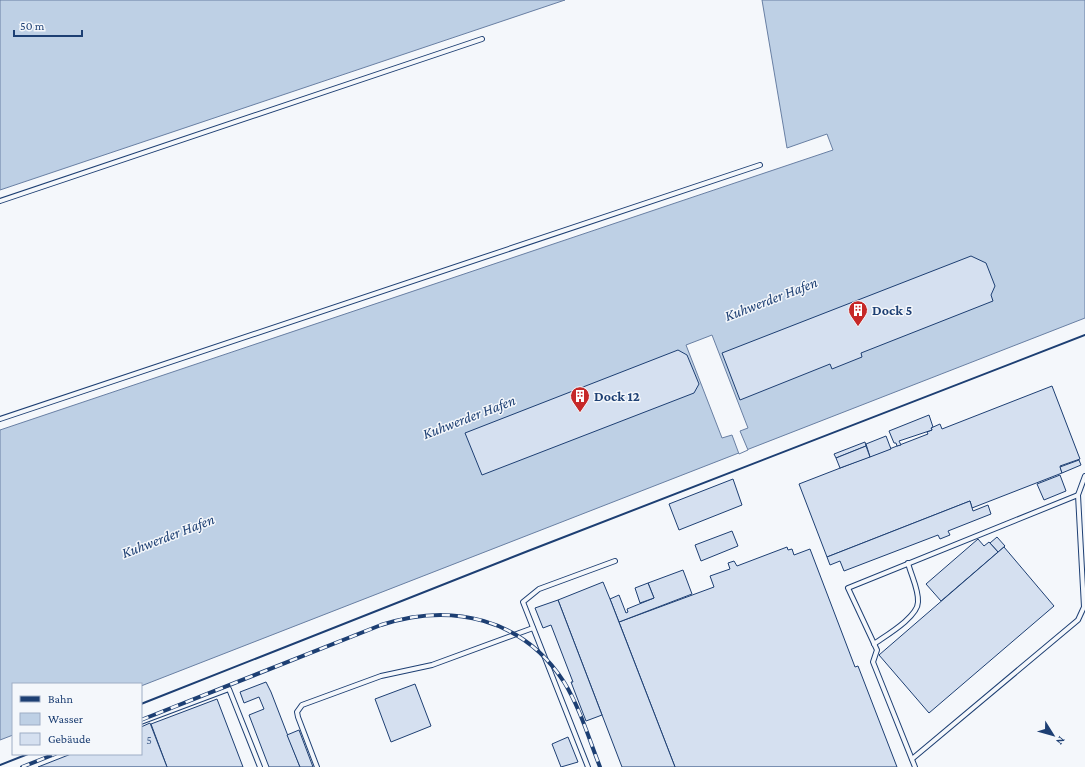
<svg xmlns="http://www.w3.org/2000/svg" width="1085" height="767" font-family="'Crimson Pro',serif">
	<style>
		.water { fill: #bed0e5; stroke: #687fa3 }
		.pier { fill: #f4f7fb; stroke: #687fa3 }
		.building { fill: #d5e0f0; stroke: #1d3f73 }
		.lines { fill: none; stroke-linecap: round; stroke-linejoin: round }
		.lane-casing { stroke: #1d3f73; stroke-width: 6 }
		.lane { stroke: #f4f7fb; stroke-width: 4 }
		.rail-casing { stroke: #1d3f73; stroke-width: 4 }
		.rail { stroke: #f4f7fb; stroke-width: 2.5; stroke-dasharray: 8; stroke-linecap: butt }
		.wall { stroke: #1d3f73; stroke-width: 2 }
		.labels { text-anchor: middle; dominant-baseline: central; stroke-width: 3; stroke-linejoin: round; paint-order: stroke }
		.number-label { font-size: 12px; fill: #4b6792 }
		.poi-label { font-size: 14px; font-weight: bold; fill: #1d3f73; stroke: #f4f7fb; text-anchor: start }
		.water-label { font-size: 15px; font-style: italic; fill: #1d3f73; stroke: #f4f7fb }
	</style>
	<rect width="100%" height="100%" fill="#f4f7fb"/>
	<g class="water">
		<polygon points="0,0 565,0 0,190"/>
		<polygon points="762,0 1085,0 1085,318 141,686 141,684 13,684 13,735 0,740 0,430 833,150 827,134 787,148"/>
	</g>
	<polygon class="pier" points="712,335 748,428 740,431 748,450 739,454 732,435 722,438 686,345"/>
	<g class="building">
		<polygon points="971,256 986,263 995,286 991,295 993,301 861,353 862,357 832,369 830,364 740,400 722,353"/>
		<polygon points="678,350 687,355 699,384 694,393 482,475 465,433"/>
		<polygon points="1052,386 1080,459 1060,466 1062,473 972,508 970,501 827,557 799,484 928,434 927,432 932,430 931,428 940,424 942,429"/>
		<polygon points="929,415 933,427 931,428 932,430 899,441 901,445 897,446 896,443 894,443 889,431"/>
		<polygon points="886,436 891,449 870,457 866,444"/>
		<polygon points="865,442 866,446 836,458 834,454"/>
		<polygon points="866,446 870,457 840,468 836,458"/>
		<polygon points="1079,460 1081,465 1062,473 1060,467"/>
		<polygon points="1060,475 1066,491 1044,500 1037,484"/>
		<polygon points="733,479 742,505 679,530 669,504"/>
		<polygon points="970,501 973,511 988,505 991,514 948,531 950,535 940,539 938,535 844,571 840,561 830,565 827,557"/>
		<polygon points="732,531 738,546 701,561 695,545"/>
		<polygon points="997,537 1005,546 998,552 990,543"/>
		<polygon points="978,539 984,546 989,542 998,552 941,601 926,584"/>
		<polygon points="787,547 788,550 792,549 794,555 810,549 855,667 858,666 897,767 675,767 619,622 714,587 710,576 730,569 728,563 734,561 737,566"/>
		<polygon points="1004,547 1054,606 929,713 879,655"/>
		<polygon points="683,570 692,594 619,622 610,599 619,595 626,613 628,612 627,609 654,598 648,583"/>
		<polygon points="603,582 610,599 675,767 622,767 558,600"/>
		<polygon points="648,583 654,598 640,603 635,588"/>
		<polygon points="558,600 602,715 586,721 571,682 573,682 551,625 543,628 535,608"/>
		<polygon points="266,682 271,692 300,767 269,767 249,715 264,709 259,697 244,703 240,692"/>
		<polygon points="415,684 431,726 391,742 375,699"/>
		<polygon points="217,699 243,767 167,767 151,724"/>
		<polygon points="150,723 167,767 38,767 71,754 141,754 141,727"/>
		<polygon points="299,730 313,767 300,767 287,735"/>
		<polygon points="568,737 578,762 561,767 552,744"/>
	</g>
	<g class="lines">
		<defs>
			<g id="lane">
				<polyline points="0,201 482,39"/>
				<polyline points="0,419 760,165"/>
				<path d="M874,644C885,636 918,617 918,602C919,590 911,575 908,563"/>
				<polyline points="141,722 229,689 260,767"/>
				<polyline points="912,759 1078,620 1084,607 1078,495 1085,476"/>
				<polyline points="317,767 298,717 297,712 302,705 381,676 432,665 533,628"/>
				<polyline points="588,767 523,602 539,589 615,561"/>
				<polyline points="915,767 873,662 877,650 848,588 1078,495"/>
			</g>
		</defs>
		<use href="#lane" class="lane-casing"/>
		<use href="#lane" class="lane"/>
		<defs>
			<g id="rail">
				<path d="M141,720L381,625C451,602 523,618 564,682C580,708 589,739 600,767"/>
				<polyline points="22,767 55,754"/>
			</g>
		</defs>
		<use href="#rail" class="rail-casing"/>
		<use href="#rail" class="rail"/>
		<g class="wall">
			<polyline points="141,704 528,551 1085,335"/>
			<polyline points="0,765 28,754"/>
		</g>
	</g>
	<defs>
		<symbol id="building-pin" viewBox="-11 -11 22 30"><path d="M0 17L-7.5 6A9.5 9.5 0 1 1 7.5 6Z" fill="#c62828" stroke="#f4f7fb"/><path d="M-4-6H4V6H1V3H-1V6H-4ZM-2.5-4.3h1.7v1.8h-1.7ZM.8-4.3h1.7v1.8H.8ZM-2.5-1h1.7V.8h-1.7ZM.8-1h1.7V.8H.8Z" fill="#fff"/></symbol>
	</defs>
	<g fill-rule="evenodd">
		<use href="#building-pin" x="847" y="299" width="22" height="30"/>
		<use href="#building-pin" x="569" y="385" width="22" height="30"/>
	</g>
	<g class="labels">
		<g class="number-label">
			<text x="149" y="740">5</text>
		</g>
		<g class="poi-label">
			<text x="872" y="310">Dock 5</text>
			<text x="594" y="396">Dock 12</text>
		</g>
		<g class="water-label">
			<text transform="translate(771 299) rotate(-21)">Kuhwerder Hafen</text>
			<text transform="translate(469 417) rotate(-21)">Kuhwerder Hafen</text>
			<text transform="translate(168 536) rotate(-21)">Kuhwerder Hafen</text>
		</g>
	</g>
	<rect x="12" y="683" width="130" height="72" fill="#f4f7fb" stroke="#9eadc5"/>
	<rect x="20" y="696" width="20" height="6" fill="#1d3f73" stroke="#9eadc5"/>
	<text x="48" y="703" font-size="12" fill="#1d3f73">Bahn</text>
	<rect x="20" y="713" width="20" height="12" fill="#bed0e5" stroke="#9eadc5"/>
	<text x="48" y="723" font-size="12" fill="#1d3f73">Wasser</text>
	<rect x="20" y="733" width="20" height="12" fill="#d5e0f0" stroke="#9eadc5"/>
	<text x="48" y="743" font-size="12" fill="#1d3f73">Gebäude</text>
	<g transform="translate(1053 735) rotate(127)" stroke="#f4f7fb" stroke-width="3" paint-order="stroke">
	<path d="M0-3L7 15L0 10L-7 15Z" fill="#1d3f73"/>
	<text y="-6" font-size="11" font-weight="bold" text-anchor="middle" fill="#1d3f73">N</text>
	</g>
	<path d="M14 30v6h68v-6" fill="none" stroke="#1d3f73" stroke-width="2"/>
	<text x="20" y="30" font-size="12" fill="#1d3f73" stroke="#f4f7fb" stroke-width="3" paint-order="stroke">50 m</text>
</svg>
